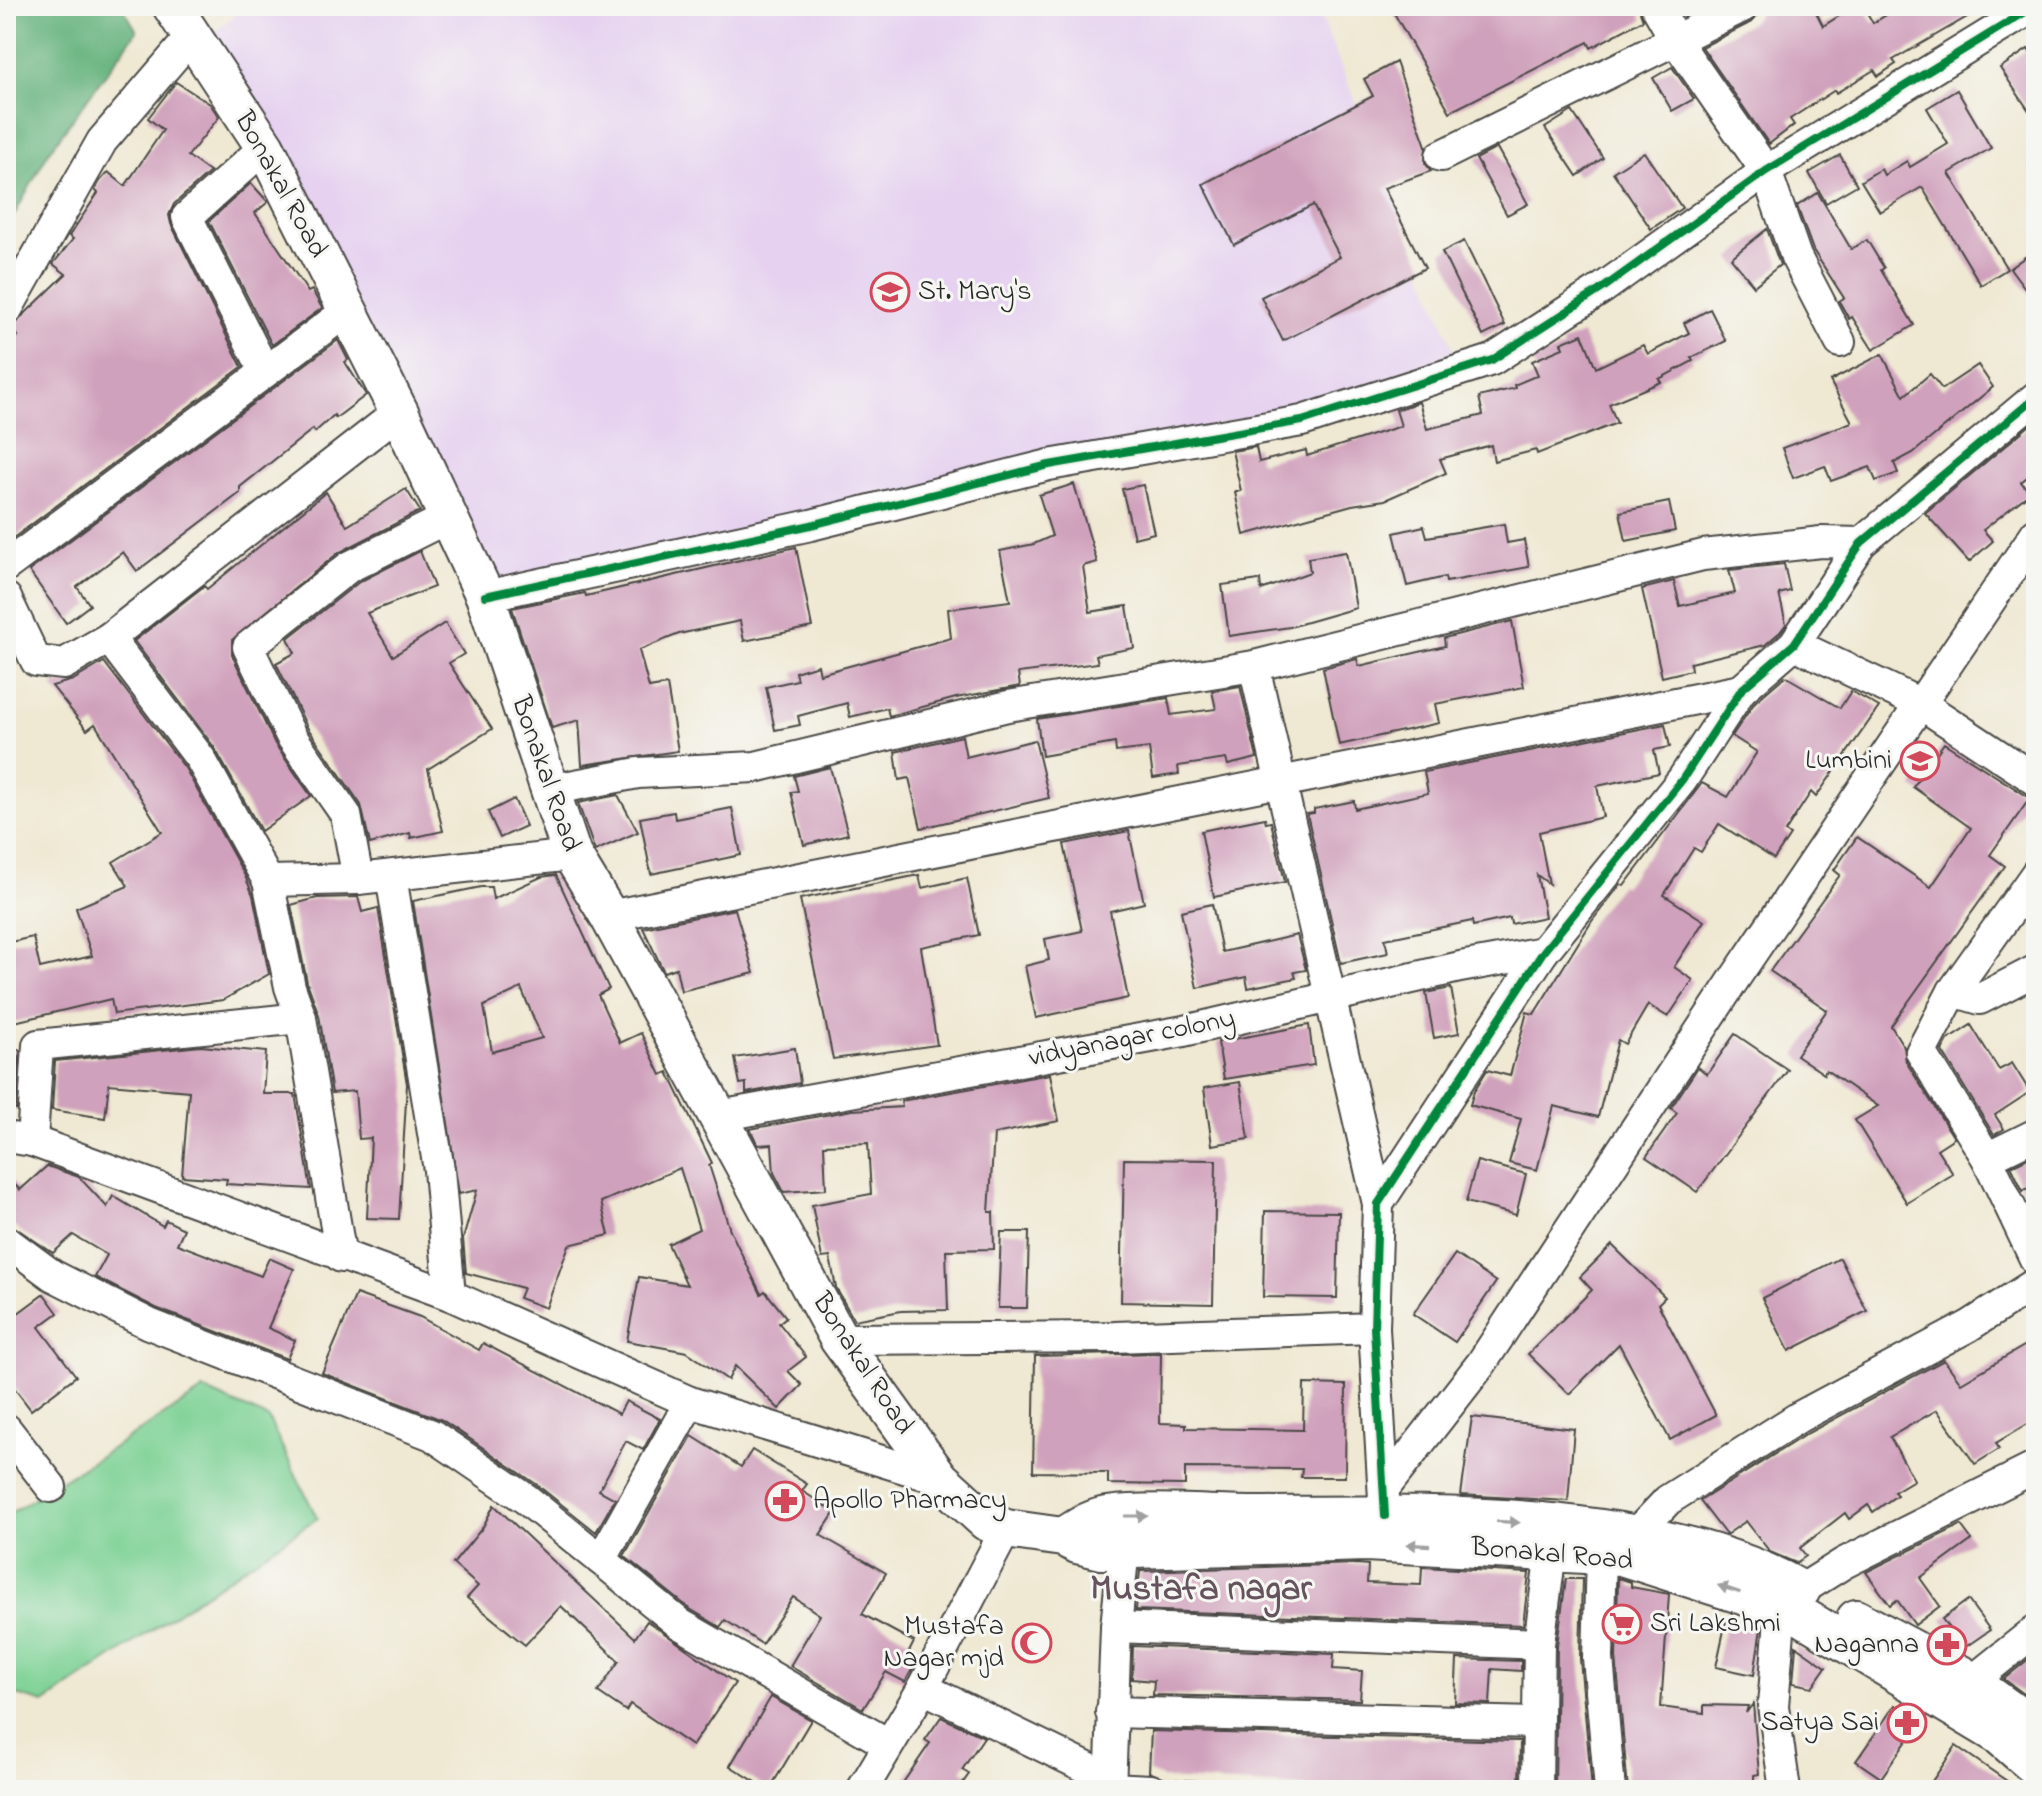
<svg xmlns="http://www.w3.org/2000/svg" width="2042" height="1796" font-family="'Indie Flower',sans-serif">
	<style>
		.built { fill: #e6d2f0 }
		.green { fill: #7dd194; stroke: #547e60; stroke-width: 2 }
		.forest { fill: #66b37e; stroke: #486f54; stroke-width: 2 }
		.building { fill: #d0a1bc; fill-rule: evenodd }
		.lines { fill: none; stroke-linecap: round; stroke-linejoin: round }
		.minor-casing { stroke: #484744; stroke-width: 34 }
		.major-casing { stroke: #484744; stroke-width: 42 }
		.minor { stroke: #fff; stroke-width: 30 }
		.major { stroke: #fff; stroke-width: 38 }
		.cycleway-casing { stroke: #f6f6f2; stroke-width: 13 }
		.cycleway { stroke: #00873e; stroke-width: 8 }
		.oneway { fill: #a0a0a0 }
		.labels { text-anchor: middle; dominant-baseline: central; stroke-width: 6; stroke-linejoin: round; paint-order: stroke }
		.street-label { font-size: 28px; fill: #2b2b2b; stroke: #f6f6f2 }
		.poi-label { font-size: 28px; fill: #2b2b2b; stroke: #f6f6f2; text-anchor: end }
		.district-label { font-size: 36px; font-weight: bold; fill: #65545e; stroke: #f6f6f2 }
	</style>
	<rect width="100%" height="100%" fill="#f6f6f2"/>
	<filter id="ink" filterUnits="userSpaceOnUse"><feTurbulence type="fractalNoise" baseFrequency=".0125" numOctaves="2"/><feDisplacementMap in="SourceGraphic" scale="16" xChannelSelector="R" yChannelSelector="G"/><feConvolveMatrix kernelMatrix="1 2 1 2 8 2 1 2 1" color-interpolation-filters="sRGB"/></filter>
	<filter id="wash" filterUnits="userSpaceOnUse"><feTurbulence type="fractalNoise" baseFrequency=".006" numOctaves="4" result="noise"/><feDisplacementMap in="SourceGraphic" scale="32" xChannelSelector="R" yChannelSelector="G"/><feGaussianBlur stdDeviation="1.8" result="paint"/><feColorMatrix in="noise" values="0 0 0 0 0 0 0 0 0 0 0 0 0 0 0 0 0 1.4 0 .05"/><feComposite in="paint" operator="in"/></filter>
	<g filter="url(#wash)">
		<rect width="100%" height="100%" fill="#efe8d2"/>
		<polygon class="built" points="245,6 1317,6 1461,368 491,595 205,40"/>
		<polygon class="green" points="204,1390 268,1418 317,1518 44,1703 6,1692 6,1516"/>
		<polygon class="forest" points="6,6 122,6 137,31 48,153 6,230"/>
		<g id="blocks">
			<g class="building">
				<polygon points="1390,6 1638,6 1643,20 1591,48 1588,42 1450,112"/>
				<polygon points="1765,6 1813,6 1823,26 1855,6 1863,6 1873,23 1901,6 1986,6 1893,60 1896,64 1878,76 1874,70 1836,93 1835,90 1790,119 1794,125 1769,144 1702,47 1752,22"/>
				<polygon points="2028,49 2036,62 2036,121 2000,68"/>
				<polygon points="1396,62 1426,146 1425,163 1431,171 1384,188 1425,268 1283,341 1261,297 1340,257 1313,205 1234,245 1203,184 1373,96 1364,79"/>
				<polygon points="1672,67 1694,99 1672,111 1653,78"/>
				<polygon points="176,82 210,104 219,117 188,156 210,172 174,204 169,215 171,224 242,367 8,542 6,347 18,336 10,328 66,274 53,264 73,239 69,236 98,193 95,190 100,181 108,172 125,186 163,130 148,118"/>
				<polygon points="1957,90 1991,148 1949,173 2007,269 1981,285 1922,187 1880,212 1861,181 1881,169 1884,175 1907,161 1910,167 1948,144 1927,108"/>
				<polygon points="1572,111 1603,158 1577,176 1545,128"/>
				<polygon points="1497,148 1528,204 1507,215 1476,159"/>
				<polygon points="1644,152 1682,208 1651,229 1613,172"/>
				<polygon points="1840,155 1857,185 1826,203 1809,173"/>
				<polygon points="251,183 268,202 255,213 308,292 312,290 322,308 272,345 209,221"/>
				<polygon points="1818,193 1851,249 1867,240 1884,268 1881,270 1914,325 1873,350 1852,317 1849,319 1839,301 1844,298 1813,250 1797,206"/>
				<polygon points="1767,229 1780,265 1754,286 1731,258"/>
				<polygon points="1464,241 1505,325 1483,336 1442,252"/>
				<polygon points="2036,249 2036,303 2010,268"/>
				<polygon points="1710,309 1726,341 1691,358 1693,361 1659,379 1661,382 1609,404 1617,423 1537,454 1536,450 1494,461 1491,445 1440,459 1446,473 1385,500 1352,505 1244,535 1235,492 1241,491 1232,451 1256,447 1259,462 1306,450 1307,456 1401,426 1396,410 1419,402 1427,429 1483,415 1479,397 1515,388 1514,385 1538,375 1532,361 1563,348 1561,343 1582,334 1596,368 1643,345 1648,354 1689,333 1684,323"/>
				<polygon points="338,340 348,360 345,362 366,395 336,418 334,415 315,432 313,429 240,487 240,493 137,571 123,552 77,587 90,605 66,623 29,571"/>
				<polygon points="1882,354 1904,396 1930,374 1942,389 1978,365 1993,387 1913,453 1894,463 1898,473 1876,481 1870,467 1831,481 1825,466 1793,478 1782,448 1852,422 1830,381"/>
				<polygon points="2036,420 2036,470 2021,482 2030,493 1983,530 1993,541 1969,562 1925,513"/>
				<polygon points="1074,484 1097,562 1083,566 1090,612 1127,606 1134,648 1096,655 1098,663 1018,673 1020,686 956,698 889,716 887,708 850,717 847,703 798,716 800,725 775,730 766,687 797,680 795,672 818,665 820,674 951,638 948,609 1010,601 1000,551 1034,544 1052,536 1039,495"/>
				<polygon points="1143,485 1154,533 1134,538 1122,489"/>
				<polygon points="406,489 420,511 338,553 232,640 232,655 275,744 311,796 261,831 214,747 134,641 204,586 207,589 326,492 347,526"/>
				<polygon points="1669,502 1675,531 1626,541 1620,512"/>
				<polygon points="1504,524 1507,543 1524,540 1529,567 1446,582 1445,577 1407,586 1394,533 1424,526 1427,537"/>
				<polygon points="796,547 812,627 744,641 740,621 679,634 639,650 649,688 667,685 678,751 582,765 579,720 552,728 512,608 585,593 586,596"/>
				<polygon points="420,551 434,587 367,613 393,656 445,623 464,654 449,663 492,729 428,769 443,831 411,838 410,833 370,844 361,805 307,727 276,663 295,653 288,638 359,582"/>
				<polygon points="1346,552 1356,608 1290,627 1229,636 1222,585 1260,580 1261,590 1310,572 1308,558"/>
				<polygon points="1784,564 1790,591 1779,594 1786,624 1780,632 1765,645 1690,663 1691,670 1662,677 1642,589 1674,581 1680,606 1735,593 1729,570"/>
				<polygon points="1512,621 1524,687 1435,704 1439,723 1339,745 1323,668 1357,659 1359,666 1445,646 1444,638"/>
				<polygon points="104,662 185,768 245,876 253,895 269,974 223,1000 114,1014 111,999 6,1024 6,943 33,937 40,968 92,956 76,908 128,886 113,862 162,832 95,724 87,730 52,686 73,680"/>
				<polygon points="1785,676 1840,708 1851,691 1879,707 1816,797 1811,792 1785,832 1790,835 1774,859 1719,824 1701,852 1694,848 1664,895 1704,921 1674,967 1693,980 1668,1017 1648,1005 1625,1044 1618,1040 1598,1117 1554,1106 1537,1170 1509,1163 1521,1119 1470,1105 1474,1091 1487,1070 1510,1076 1527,1012 1534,1014 1592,921 1621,884 1624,886 1702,783 1728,797 1757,752 1732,736 1755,702"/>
				<polygon points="1240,686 1257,758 1228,765 1226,759 1178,766 1179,774 1153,778 1149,748 1116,752 1115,743 1042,756 1037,719 1168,698 1171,715 1216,709 1212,691"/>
				<polygon points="1665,724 1670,747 1654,750 1659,773 1597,786 1603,817 1539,832 1549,884 1537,875 1545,917 1511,924 1510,918 1473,926 1472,921 1385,939 1388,953 1341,963 1307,814 1314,813 1314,809 1354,801 1355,809 1428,793 1424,772"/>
				<polygon points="962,736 966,757 1035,740 1049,798 921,828 909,778 899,780 895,752"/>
				<polygon points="1944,743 2030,798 1990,855 2005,866 1891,1026 1904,1047 1906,1062 1954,1138 1937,1149 1953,1174 1907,1203 1855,1120 1878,1106 1826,1070 1824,1074 1796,1055 1827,1010 1770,971 1840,875 1834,870 1857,837 1931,887 1971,828 1913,787"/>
				<polygon points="830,767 848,834 804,845 791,792 798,791 794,776"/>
				<polygon points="618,795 638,832 595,851 578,803"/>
				<polygon points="514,799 526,826 500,838 488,812"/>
				<polygon points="732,808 741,855 651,874 640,818 674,812 675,819"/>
				<polygon points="1265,818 1266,823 1271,822 1285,882 1214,897 1201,831"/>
				<polygon points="1129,831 1144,903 1110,911 1128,998 1036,1018 1025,966 1049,960 1045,939 1082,931 1064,844"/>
				<path d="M556,875L609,989L598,995L620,1043L641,1033L661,1075L668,1072L712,1163L709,1165L730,1230L761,1294L765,1291L786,1317L779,1323L806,1357L788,1371L802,1385L779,1409L735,1366L728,1380L687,1352L627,1341L639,1277L687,1285L668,1244L699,1229L680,1168L601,1202L609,1235L569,1245L546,1308L519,1298L523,1288L466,1273L463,1239L477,1190L459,1194L413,901L481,887H491L493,899L541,877ZM521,988L542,1038L492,1052L484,1006Z"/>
				<polygon points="919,875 922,888 967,878 979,935 921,947 937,1045 833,1059 800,899"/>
				<polygon points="358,897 362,912 378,908 407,1084 399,1219 367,1218 371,1138 359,1139 355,1091 332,1093 319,1015 307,982 291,905 317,898"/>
				<polygon points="1212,904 1222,952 1297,935 1306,970 1294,972 1296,978 1248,988 1246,977 1197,988 1181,911"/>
				<polygon points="735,909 754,973 681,991 676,968 664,972 643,928"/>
				<polygon points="1451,988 1459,1033 1434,1038 1426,993"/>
				<polygon points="1309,1025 1314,1065 1224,1079 1218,1042"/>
				<polygon points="1971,1025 1999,1070 2012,1063 2030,1092 1995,1115 2004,1129 1994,1135 1942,1051 1948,1040"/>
				<polygon points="1735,1034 1788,1070 1697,1192 1646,1157 1677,1113 1671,1108 1698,1067 1707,1074"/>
				<polygon points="201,1046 266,1052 263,1094 295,1094 311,1189 226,1184 227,1179 182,1176 189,1091 109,1084 105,1118 52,1110 55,1061"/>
				<polygon points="795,1048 800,1083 746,1093 746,1083 740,1084 735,1058"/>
				<polygon points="6,1049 20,1050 16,1110 6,1109"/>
				<polygon points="1050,1074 1059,1121 994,1134 989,1212 993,1212 994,1249 946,1250 948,1310 901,1311 854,1320 836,1288 830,1257 822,1258 812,1205 871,1194 868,1143 824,1145 826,1189 784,1192 774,1173 772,1144 758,1145 750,1129 852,1110 902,1107 901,1101"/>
				<polygon points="1240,1082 1249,1139 1212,1145 1204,1088"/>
				<polygon points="2036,1154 2036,1184 2023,1191 2011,1166"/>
				<polygon points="1124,1159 1216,1160 1213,1304 1121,1302"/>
				<polygon points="1477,1161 1526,1174 1516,1215 1466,1202"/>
				<polygon points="47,1166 79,1177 107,1207 113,1196 163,1226 166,1220 184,1229 177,1244 261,1276 269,1258 294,1269 268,1328 295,1340 287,1359 156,1308 95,1277 107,1255 73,1235 53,1253 10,1224 6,1219 6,1175 20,1190"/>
				<polygon points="1265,1211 1339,1212 1337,1298 1263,1297"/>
				<polygon points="1001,1232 1029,1232 1027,1308 998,1308"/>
				<polygon points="1612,1245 1665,1297 1658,1304 1716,1415 1670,1440 1619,1344 1569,1394 1528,1354 1592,1290 1580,1277"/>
				<polygon points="1455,1254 1496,1282 1455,1342 1413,1314"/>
				<polygon points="1840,1258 1867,1311 1789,1351 1762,1298"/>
				<polygon points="44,1294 58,1313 39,1327 76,1376 31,1410 6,1377 6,1322"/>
				<polygon points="356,1294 420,1317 479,1350 483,1343 619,1414 626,1401 660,1419 643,1450 626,1441 599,1490 615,1499 596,1532 536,1484 442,1420 322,1373"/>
				<polygon points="2036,1339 2036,1419 1996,1443 1999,1449 1975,1464 1937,1410 1890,1437 1914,1480 1894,1492 1897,1495 1873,1512 1868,1505 1849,1519 1845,1513 1800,1548 1806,1556 1796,1563 1770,1552 1746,1521 1726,1535 1700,1501 1808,1433 1944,1360 1961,1383"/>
				<polygon points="1161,1353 1160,1423 1186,1424 1186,1428 1303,1430 1304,1384 1346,1385 1345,1477 1301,1477 1302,1469 1185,1468 1185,1485 1108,1484 1108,1473 1033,1472 1035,1356"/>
				<polygon points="1472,1417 1574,1429 1568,1501 1461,1495"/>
				<polygon points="692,1436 741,1467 752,1450 807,1484 802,1491 835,1512 820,1535 886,1573 862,1614 914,1642 907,1656 917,1661 905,1682 886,1672 863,1709 790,1666 820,1615 793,1597 762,1644 725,1620 720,1627 690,1609 624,1556"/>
				<polygon points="494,1505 635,1638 647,1621 735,1683 692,1746 630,1704 626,1711 598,1692 619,1661 561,1606 525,1645 467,1598 478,1586 453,1564 483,1527"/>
				<polygon points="1961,1525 1972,1540 1920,1578 1940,1606 1915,1625 1897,1600 1890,1605 1866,1572"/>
				<polygon points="1358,1564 1368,1565 1367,1583 1421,1585 1422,1567 1529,1573 1523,1625 1136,1610 1140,1571"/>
				<polygon points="1618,1578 1631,1582 1631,1587 1669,1594 1661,1707 1704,1713 1704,1705 1748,1706 1746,1713 1753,1704 1759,1774 1754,1775 1754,1790 1628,1790 1616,1657"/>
				<polygon points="1566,1579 1582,1579 1580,1659 1592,1790 1555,1790 1557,1645"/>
				<polygon points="1968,1600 1990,1630 1964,1648 1942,1619"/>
				<polygon points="1726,1621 1761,1628 1754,1675 1716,1667"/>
				<polygon points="1133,1646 1334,1654 1333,1669 1362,1671 1360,1700 1153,1695 1154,1681 1132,1679"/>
				<polygon points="1796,1646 1826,1667 1812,1687 1793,1683"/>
				<polygon points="2036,1653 2036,1684 2024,1694 2004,1679"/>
				<polygon points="1457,1659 1521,1661 1521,1671 1492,1669 1490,1704 1455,1703"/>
				<polygon points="771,1697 811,1720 769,1790 730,1766"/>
				<polygon points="1895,1705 1920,1722 1881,1778 1856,1761"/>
				<polygon points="941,1717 984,1737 962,1770 969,1774 958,1790 898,1790 930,1743 925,1740"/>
				<polygon points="1151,1731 1520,1741 1519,1790 1336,1789 1165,1779 1149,1772"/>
				<polygon points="1956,1746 2020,1790 1926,1790"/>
			</g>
		</g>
	</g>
	<g filter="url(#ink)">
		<use href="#blocks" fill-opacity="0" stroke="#484744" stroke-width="2"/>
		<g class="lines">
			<defs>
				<g id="minor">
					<polyline points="1656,6 1676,41 1766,171 1796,257 1840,342"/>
					<polyline points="265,147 187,217 265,372"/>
					<polyline points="1441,156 1744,6"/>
					<polyline points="6,311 102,141 191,37"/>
					<polyline points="6,566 347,311"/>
					<polyline points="485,596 811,525 1049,465 1302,421 1492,360 1603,288 1766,171 2035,6"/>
					<polyline points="6,598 36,661 64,664 109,638 200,758 268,881 290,987 301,1018 341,1257"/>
					<polyline points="109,638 399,412"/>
					<polyline points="1794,644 1921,704 2036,780"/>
					<polyline points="1254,666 1378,1204"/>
					<polyline points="549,790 638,773 755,767 1008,706 1254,666 1703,555 1821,542 1861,543"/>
					<polyline points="2036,874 1953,991 1921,1052 1987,1158 2036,1261"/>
					<polyline points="391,876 439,1170 450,1295"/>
					<polyline points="358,879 346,815 291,736 248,647 349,567 447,518"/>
					<polyline points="268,881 358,879 572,855"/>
					<polyline points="609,916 1741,690"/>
					<polyline points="1953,991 1980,999 2036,970"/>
					<polyline points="719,1116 1184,1031 1460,967 1543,952"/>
					<polyline points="6,1137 32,1141 450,1295 690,1402 940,1479"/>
					<polyline points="32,1141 38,1045 301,1018"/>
					<polyline points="1987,1158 2036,1134"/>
					<polyline points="6,1241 52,1275 149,1324 432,1435 526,1499 680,1624 888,1744"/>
					<polyline points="839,1339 1114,1337 1374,1328"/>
					<polyline points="6,1429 51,1487"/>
					<polyline points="1386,1486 1481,1364 1735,978 2036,533"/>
					<polyline points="1385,1516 1374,1328 1378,1204 1543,952 1682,780 1741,690 1794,644 1861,543 2036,397"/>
					<polyline points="1634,1536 1668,1500 1799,1417 1969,1326 2036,1283"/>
					<polyline points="1601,1555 1598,1658 1610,1790"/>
					<polyline points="601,1560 690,1402"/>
					<polyline points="1801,1590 1844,1563 2036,1467"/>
					<polyline points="1781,1606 1773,1706 1785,1790"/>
					<polyline points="1116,1627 1539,1644"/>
					<polyline points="923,1688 1108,1778"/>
					<polyline points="1955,1695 2036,1630"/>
					<polyline points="1111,1712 1537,1723"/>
					<polyline points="1110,1788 1151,1790"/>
					<polyline points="862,1790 923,1688 1006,1529"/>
					<polyline points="1110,1790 1116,1627 1124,1548"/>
					<polyline points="1537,1790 1539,1644 1551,1551"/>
				</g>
				<g id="major">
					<polyline points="172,6 265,147 399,412 485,596 572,855 609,916 839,1339 940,1479 986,1521 1006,1529 1063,1537 1077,1544 1102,1550 1366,1542 1621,1556 1793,1611 1999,1735 2036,1767"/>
					<path d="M1063,1537C1077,1529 1091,1518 1107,1516C1156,1510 1210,1516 1259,1516C1425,1515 1653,1507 1801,1590"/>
					<polyline points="1856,1619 1961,1675 2036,1729"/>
				</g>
			</defs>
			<use href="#minor" class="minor-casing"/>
			<use href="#major" class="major-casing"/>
			<use href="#minor" class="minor"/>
			<use href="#major" class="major"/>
			<defs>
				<g id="cycleway">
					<polyline points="485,596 811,525 1049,465 1302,421 1492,360 1603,288 1766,171 2035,6"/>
					<polyline points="1385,1516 1374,1328 1378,1204 1543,952 1682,780 1741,690 1794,644 1861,543 2036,397"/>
				</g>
			</defs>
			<use href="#cycleway" class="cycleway-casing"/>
			<use href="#cycleway" class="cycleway"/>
		</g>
		<defs><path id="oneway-solid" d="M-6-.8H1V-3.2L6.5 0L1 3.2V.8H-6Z" transform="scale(2)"/></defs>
		<g class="oneway">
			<use href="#oneway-solid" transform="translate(1136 1516)"/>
			<use href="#oneway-solid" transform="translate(1508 1522) rotate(3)"/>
			<use href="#oneway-solid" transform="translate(1418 1545) rotate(-177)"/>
			<use href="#oneway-solid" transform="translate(1729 1589) rotate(-162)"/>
		</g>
	</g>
	<defs>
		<symbol id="school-ring" viewBox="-11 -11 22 22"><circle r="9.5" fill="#f6f6f2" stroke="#d1495b" stroke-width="1.5"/><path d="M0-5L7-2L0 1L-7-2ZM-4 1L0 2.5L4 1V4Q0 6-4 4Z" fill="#d1495b"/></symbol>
		<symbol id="pharmacy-ring" viewBox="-11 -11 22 22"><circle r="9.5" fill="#f6f6f2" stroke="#d1495b" stroke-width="1.5"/><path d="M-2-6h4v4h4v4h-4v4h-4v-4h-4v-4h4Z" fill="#d1495b"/></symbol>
		<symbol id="supermarket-ring" viewBox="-11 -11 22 22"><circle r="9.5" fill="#f6f6f2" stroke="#d1495b" stroke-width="1.5"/><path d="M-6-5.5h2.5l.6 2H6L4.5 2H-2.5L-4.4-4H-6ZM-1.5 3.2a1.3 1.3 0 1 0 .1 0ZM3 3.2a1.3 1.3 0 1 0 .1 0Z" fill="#d1495b"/></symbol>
		<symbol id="mosque-ring" viewBox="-11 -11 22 22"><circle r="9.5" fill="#f6f6f2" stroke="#d1495b" stroke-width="1.5"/><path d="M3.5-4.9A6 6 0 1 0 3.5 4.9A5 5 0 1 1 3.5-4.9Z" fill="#d1495b"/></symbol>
	</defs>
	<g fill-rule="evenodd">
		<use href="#school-ring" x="868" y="270" width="44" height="44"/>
		<use href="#school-ring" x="1898" y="739" width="44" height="44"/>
		<use href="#pharmacy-ring" x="763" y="1479" width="44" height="44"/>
		<use href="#supermarket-ring" x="1600" y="1602" width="44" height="44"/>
		<use href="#mosque-ring" x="1010" y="1621" width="44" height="44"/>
		<use href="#pharmacy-ring" x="1925" y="1623" width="44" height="44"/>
		<use href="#pharmacy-ring" x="1885" y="1701" width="44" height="44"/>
	</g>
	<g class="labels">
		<g class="street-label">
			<text transform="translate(280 185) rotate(61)">Bonakal Road</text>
			<text transform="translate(545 774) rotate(71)">Bonakal Road</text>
			<text transform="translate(1132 1039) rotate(-11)">vidyanagar colony</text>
			<text transform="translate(862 1364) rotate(57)">Bonakal Road</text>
			<text transform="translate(1552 1555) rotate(5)">Bonakal Road</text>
		</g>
		<g class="poi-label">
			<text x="918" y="292" text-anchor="start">St. Mary's</text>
			<text x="1892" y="761">Lumbini</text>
			<text x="813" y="1501" text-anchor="start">Apollo Pharmacy</text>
			<text x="1650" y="1624" text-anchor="start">Sri Lakshmi</text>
			<text x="1004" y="1627">Mustafa<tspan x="1004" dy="32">Nagar mjd</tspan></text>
			<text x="1919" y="1645">Naganna</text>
			<text x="1879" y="1723">Satya Sai</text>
		</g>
		<g class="district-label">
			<text x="1201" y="1590">Mustafa nagar</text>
		</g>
	</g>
	<rect width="2042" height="1796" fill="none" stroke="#f6f6f2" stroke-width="32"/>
</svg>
